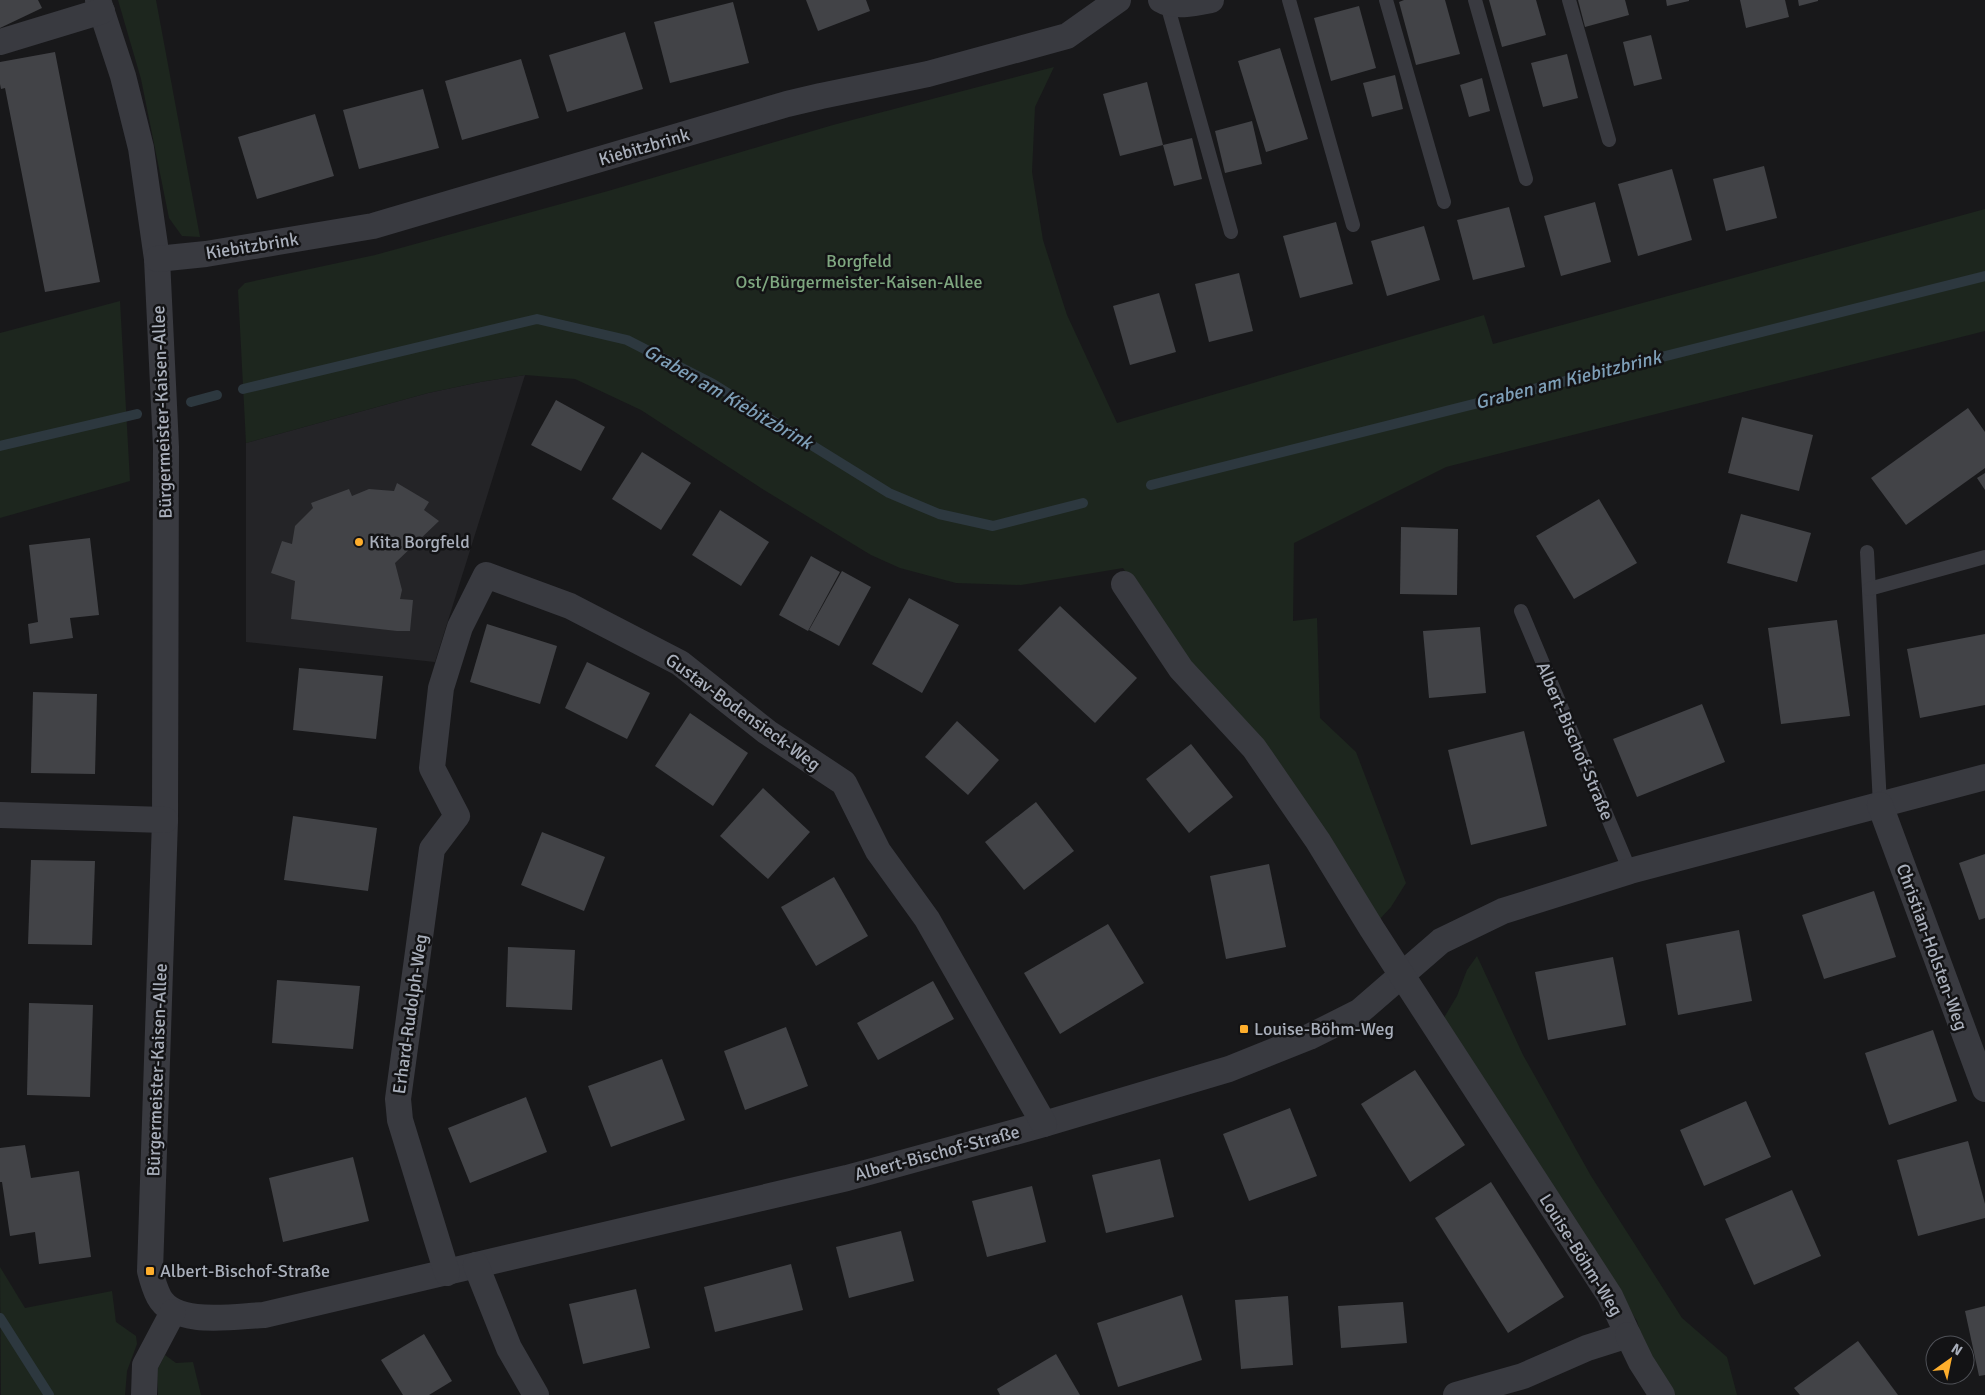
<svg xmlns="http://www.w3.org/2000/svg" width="1985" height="1395" font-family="Signika,sans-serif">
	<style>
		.built { fill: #242427 }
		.green { fill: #1d261e }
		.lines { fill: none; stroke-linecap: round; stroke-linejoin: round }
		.stream { stroke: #2d383f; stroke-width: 10 }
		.building { fill: #424347 }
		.lane { stroke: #393a40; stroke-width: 14 }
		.street { stroke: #393a40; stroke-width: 26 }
		.poi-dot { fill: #feae2c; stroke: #131315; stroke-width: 2 }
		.labels { text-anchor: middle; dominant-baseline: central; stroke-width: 5; stroke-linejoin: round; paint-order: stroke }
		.street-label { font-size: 18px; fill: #a9afbb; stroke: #131315 }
		.park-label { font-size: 18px; fill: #7fa780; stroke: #131315 }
		.poi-label { font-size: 18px; fill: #a9afbb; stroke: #131315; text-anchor: start }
		.water-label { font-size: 19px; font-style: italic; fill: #7e9fb8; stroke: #131315 }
	</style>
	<rect width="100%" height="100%" fill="#18181a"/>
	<polygon class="built" points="525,375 435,662 246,642 246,443 428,393 480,382"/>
	<g class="green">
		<polygon points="118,0 156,0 200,237 182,236 169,218 141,79"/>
		<polygon points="1054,67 1035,107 1032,172 1043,240 1067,315 1117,423 1484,315 1493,344 1985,209 1985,331 1446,467 1294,543 1293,621 1317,618 1320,718 1356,752 1406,883 1391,907 1378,921 1188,664 1123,568 1021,585 956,583 900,568 871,555 764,490 641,410 575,379 525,375 480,382 428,393 246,443 238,290 245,283 375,255 608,191 833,125"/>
		<polygon points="120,301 130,481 0,518 0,333"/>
		<polygon points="1477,956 1523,1055 1591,1176 1682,1318 1727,1357 1737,1395 1674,1395 1646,1351 1637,1321 1442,1021 1457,996 1467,970"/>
		<polygon points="0,1267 25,1308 112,1291 116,1322 136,1336 137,1344 127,1371 125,1395 1,1395"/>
		<polygon points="165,1355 176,1363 193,1362 201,1395 158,1395 157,1370"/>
	</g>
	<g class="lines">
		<g class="stream">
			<polyline points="243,389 537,319 627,340 713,384 889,493 939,514 993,526 1083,503"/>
			<polyline points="191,402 217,395"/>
			<polyline points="0,446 137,414"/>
			<polyline points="1151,485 1985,276"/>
			<polyline points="0,1318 49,1395"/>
		</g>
	</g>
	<g class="building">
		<polygon points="0,0 38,0 42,8 0,28"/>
		<polygon points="806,0 866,0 870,11 818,31"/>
		<polygon points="1404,0 1445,0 1460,54 1416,65 1399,2"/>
		<polygon points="1489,0 1536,0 1546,35 1502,47"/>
		<polygon points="1578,0 1625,0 1629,15 1585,27"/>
		<polygon points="1666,0 1689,0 1689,1 1667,6"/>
		<polygon points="1740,0 1785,0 1789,17 1746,28"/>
		<polygon points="1798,0 1818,0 1818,1 1799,6"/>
		<polygon points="733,2 749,63 670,83 654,22"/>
		<polygon points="1359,6 1376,68 1331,81 1314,18"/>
		<polygon points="625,32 643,89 567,112 549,55"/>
		<polygon points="1651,35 1662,79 1634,86 1623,42"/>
		<polygon points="1280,48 1308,139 1266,152 1238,61"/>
		<polygon points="55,52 100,282 45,292 5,88 1,89 0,84 0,62"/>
		<polygon points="1567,54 1578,98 1543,107 1531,63"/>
		<polygon points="521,59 539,118 462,140 445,81"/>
		<polygon points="1395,75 1403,109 1372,117 1363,83"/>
		<polygon points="1482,78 1490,111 1469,117 1460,85"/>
		<polygon points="1147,82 1163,145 1120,156 1103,94"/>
		<polygon points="423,89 439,148 359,169 343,110"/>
		<polygon points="315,114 334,176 257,199 238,137"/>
		<polygon points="1252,121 1262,164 1225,173 1215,131"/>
		<polygon points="1192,138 1202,179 1174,186 1163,145"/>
		<polygon points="1764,166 1777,218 1726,231 1713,179"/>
		<polygon points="1672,169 1692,240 1638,256 1618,184"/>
		<polygon points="1595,202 1611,262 1561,276 1544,216"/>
		<polygon points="1509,207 1525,267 1473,280 1457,220"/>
		<polygon points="1336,222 1353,284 1300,298 1283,236"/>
		<polygon points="1424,226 1440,280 1387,296 1371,241"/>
		<polygon points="1239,273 1253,331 1209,342 1195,284"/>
		<polygon points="1159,293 1176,352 1130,365 1113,306"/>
		<polygon points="556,400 605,427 581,471 531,445"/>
		<polygon points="1968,408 1985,432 1985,468 1906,525 1871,478"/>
		<polygon points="1742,417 1813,435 1799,491 1728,473"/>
		<polygon points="642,452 691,483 661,530 612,499"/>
		<polygon points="1985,473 1985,490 1977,478"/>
		<polygon points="397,483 429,502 424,510 439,521 395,563 402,590 400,599 413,600 410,631 397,631 291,619 295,581 271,573 282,541 292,544 295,526 313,508 311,503 349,489 352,496 369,489 394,491"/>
		<polygon points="1599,499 1637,563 1574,599 1536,536"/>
		<polygon points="720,510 769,542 741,586 692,555"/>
		<polygon points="1741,514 1811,533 1797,582 1727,563"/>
		<polygon points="1401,527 1458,529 1457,595 1400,594"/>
		<polygon points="90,538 99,615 70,618 73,638 30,644 28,624 38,622 29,545"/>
		<polygon points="811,556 840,572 808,631 779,615"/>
		<polygon points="842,571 871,587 839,646 809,630"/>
		<polygon points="909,598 959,625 922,693 872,664"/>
		<polygon points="1060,606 1137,678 1095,723 1018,650"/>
		<polygon points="1837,620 1850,716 1781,724 1768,628"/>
		<polygon points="487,624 557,646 540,704 470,682"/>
		<polygon points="1480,627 1486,693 1429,698 1423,631"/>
		<polygon points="1985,634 1985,705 1920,718 1907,649"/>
		<polygon points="587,662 650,693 627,739 565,708"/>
		<polygon points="299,668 383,676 376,739 293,730"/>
		<polygon points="33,692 97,694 95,774 31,773"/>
		<polygon points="1702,704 1725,762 1637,797 1613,739"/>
		<polygon points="690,713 748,753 713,806 655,766"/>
		<polygon points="957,721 999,760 968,795 925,757"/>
		<polygon points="1524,731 1547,826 1471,845 1448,750"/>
		<polygon points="1191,744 1233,797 1189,833 1146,779"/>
		<polygon points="763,788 810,832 768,879 720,836"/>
		<polygon points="1036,802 1074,851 1024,890 985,842"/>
		<polygon points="293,816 377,828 368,891 284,880"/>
		<polygon points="542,832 605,857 584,911 521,885"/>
		<polygon points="1985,854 1985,918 1979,920 1959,863"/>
		<polygon points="31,860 95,861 92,945 28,944"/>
		<polygon points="1269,864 1286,947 1226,959 1210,876"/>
		<polygon points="834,877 868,936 816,966 781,907"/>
		<polygon points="1874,891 1896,957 1824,979 1802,915"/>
		<polygon points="1108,924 1144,983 1060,1034 1024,973"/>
		<polygon points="1739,930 1752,1001 1678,1015 1666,944"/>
		<polygon points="508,947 575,950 572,1010 506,1007"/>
		<polygon points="1613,957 1626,1025 1548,1040 1535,972"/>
		<polygon points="277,980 360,986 353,1049 272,1043"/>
		<polygon points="933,981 954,1019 878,1060 857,1023"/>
		<polygon points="29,1003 93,1005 90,1097 27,1095"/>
		<polygon points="786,1027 808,1086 745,1110 724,1051"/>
		<polygon points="1933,1030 1957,1101 1889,1125 1865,1053"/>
		<polygon points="662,1059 685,1120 611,1147 588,1086"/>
		<polygon points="1415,1070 1465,1145 1410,1182 1361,1104"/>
		<polygon points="526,1097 547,1152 470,1183 448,1128"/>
		<polygon points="1746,1101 1771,1157 1704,1186 1680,1130"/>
		<polygon points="1290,1108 1317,1176 1249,1201 1223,1134"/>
		<polygon points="1968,1141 1985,1204 1985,1218 1918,1236 1897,1160"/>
		<polygon points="25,1145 31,1178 79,1171 91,1257 39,1264 35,1232 10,1236 2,1182 0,1182 0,1148"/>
		<polygon points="353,1157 369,1221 283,1242 269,1178"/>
		<polygon points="1160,1159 1174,1217 1106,1233 1092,1175"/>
		<polygon points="1491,1182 1564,1297 1508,1333 1435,1218"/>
		<polygon points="1032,1186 1046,1242 987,1257 972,1201"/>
		<polygon points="1792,1190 1821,1256 1754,1285 1725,1219"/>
		<polygon points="901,1231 914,1281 849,1298 836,1247"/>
		<polygon points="791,1264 803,1310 715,1332 704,1287"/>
		<polygon points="636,1289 650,1348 583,1364 569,1304"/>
		<polygon points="1182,1295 1202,1360 1118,1387 1097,1323"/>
		<polygon points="1288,1296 1293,1365 1241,1369 1235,1300"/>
		<polygon points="1403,1302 1407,1343 1341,1348 1338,1306"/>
		<polygon points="1985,1306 1985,1375 1979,1376 1965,1311"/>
		<polygon points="424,1334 452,1381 429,1395 403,1395 381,1360"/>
		<polygon points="1858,1341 1898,1395 1800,1395 1794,1388"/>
		<polygon points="1056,1354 1080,1395 1000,1395 997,1389"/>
	</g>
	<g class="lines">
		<g class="lane">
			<polyline points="1289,0 1353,225"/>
			<polyline points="1386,0 1444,202"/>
			<polyline points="1475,0 1526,179"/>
			<polyline points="1569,0 1609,140"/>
			<polyline points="1167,4 1231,232"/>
			<polyline points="1867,552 1880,805"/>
			<polyline points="1869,589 1985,557"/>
			<polyline points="1521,611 1630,871"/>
		</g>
		<g class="street">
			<path d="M98,0L123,76L141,148L157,259L166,447L165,820L150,1271C152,1279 155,1289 159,1297C175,1327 235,1316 264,1315L847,1178L1044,1124L1229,1069L1309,1037L1359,1012L1441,941L1503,911L1630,871L1985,777"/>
			<path d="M1161,0C1174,8 1196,3 1211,0"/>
			<polyline points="0,42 102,11"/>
			<polyline points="157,259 206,254 373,226 787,104 821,96 928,74 1067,36 1118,0"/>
			<polyline points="1124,584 1181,669 1254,748 1318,841 1372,929 1610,1296 1628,1335 1587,1348 1523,1376 1456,1395"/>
			<polyline points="1880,805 1985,1089"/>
			<polyline points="0,815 165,820"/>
			<polyline points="476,1265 509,1348 536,1395"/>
			<polyline points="447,1273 400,1120 398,1099 432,849 457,816 432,768 441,688 460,627 486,575 570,606 680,663 767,732 844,783 878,851 927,919 1044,1124"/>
			<polyline points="1628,1335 1641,1362 1662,1395"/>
			<polyline points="144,1395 145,1365 173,1312"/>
		</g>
	</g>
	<g class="poi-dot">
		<circle cx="359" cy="542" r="5"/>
		<rect x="1239" y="1024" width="10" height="10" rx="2.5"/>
		<rect x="145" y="1266" width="10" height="10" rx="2.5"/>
	</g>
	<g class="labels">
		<g class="street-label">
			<text transform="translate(644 147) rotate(-16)">Kiebitzbrink</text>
			<text transform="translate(252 246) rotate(-9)">Kiebitzbrink</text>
			<text transform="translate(162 412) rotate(-92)">Bürgermeister-Kaisen-Allee</text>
			<text transform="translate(743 712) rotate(36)">Gustav-Bodensieck-Weg</text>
			<text transform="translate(1575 741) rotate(67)">Albert-Bischof-Straße</text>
			<text transform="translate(1932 947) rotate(70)">Christian-Holsten-Weg</text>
			<text transform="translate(410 1014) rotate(-82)">Erhard-Rudolph-Weg</text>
			<text transform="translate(157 1070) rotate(-88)">Bürgermeister-Kaisen-Allee</text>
			<text transform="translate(937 1153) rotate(-15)">Albert-Bischof-Straße</text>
			<text transform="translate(1581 1255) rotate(58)">Louise-Böhm-Weg</text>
		</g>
		<g class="park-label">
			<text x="859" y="261">Borgfeld<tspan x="859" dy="21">Ost/Bürgermeister-Kaisen-Allee</tspan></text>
		</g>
		<g class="poi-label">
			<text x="369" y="542">Kita Borgfeld</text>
			<text x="1254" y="1029">Louise-Böhm-Weg</text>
			<text x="160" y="1271">Albert-Bischof-Straße</text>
		</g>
		<g class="water-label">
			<text transform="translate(1568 380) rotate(-14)">Graben am Kiebitzbrink</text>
			<text transform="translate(728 397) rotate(30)">Graben am Kiebitzbrink</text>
		</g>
	</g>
	<g transform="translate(1950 1360) rotate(33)"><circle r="24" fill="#131315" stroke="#4f5157"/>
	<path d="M0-4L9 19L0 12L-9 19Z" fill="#feae2c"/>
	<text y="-8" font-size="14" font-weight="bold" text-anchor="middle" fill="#a9afbb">N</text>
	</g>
</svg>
